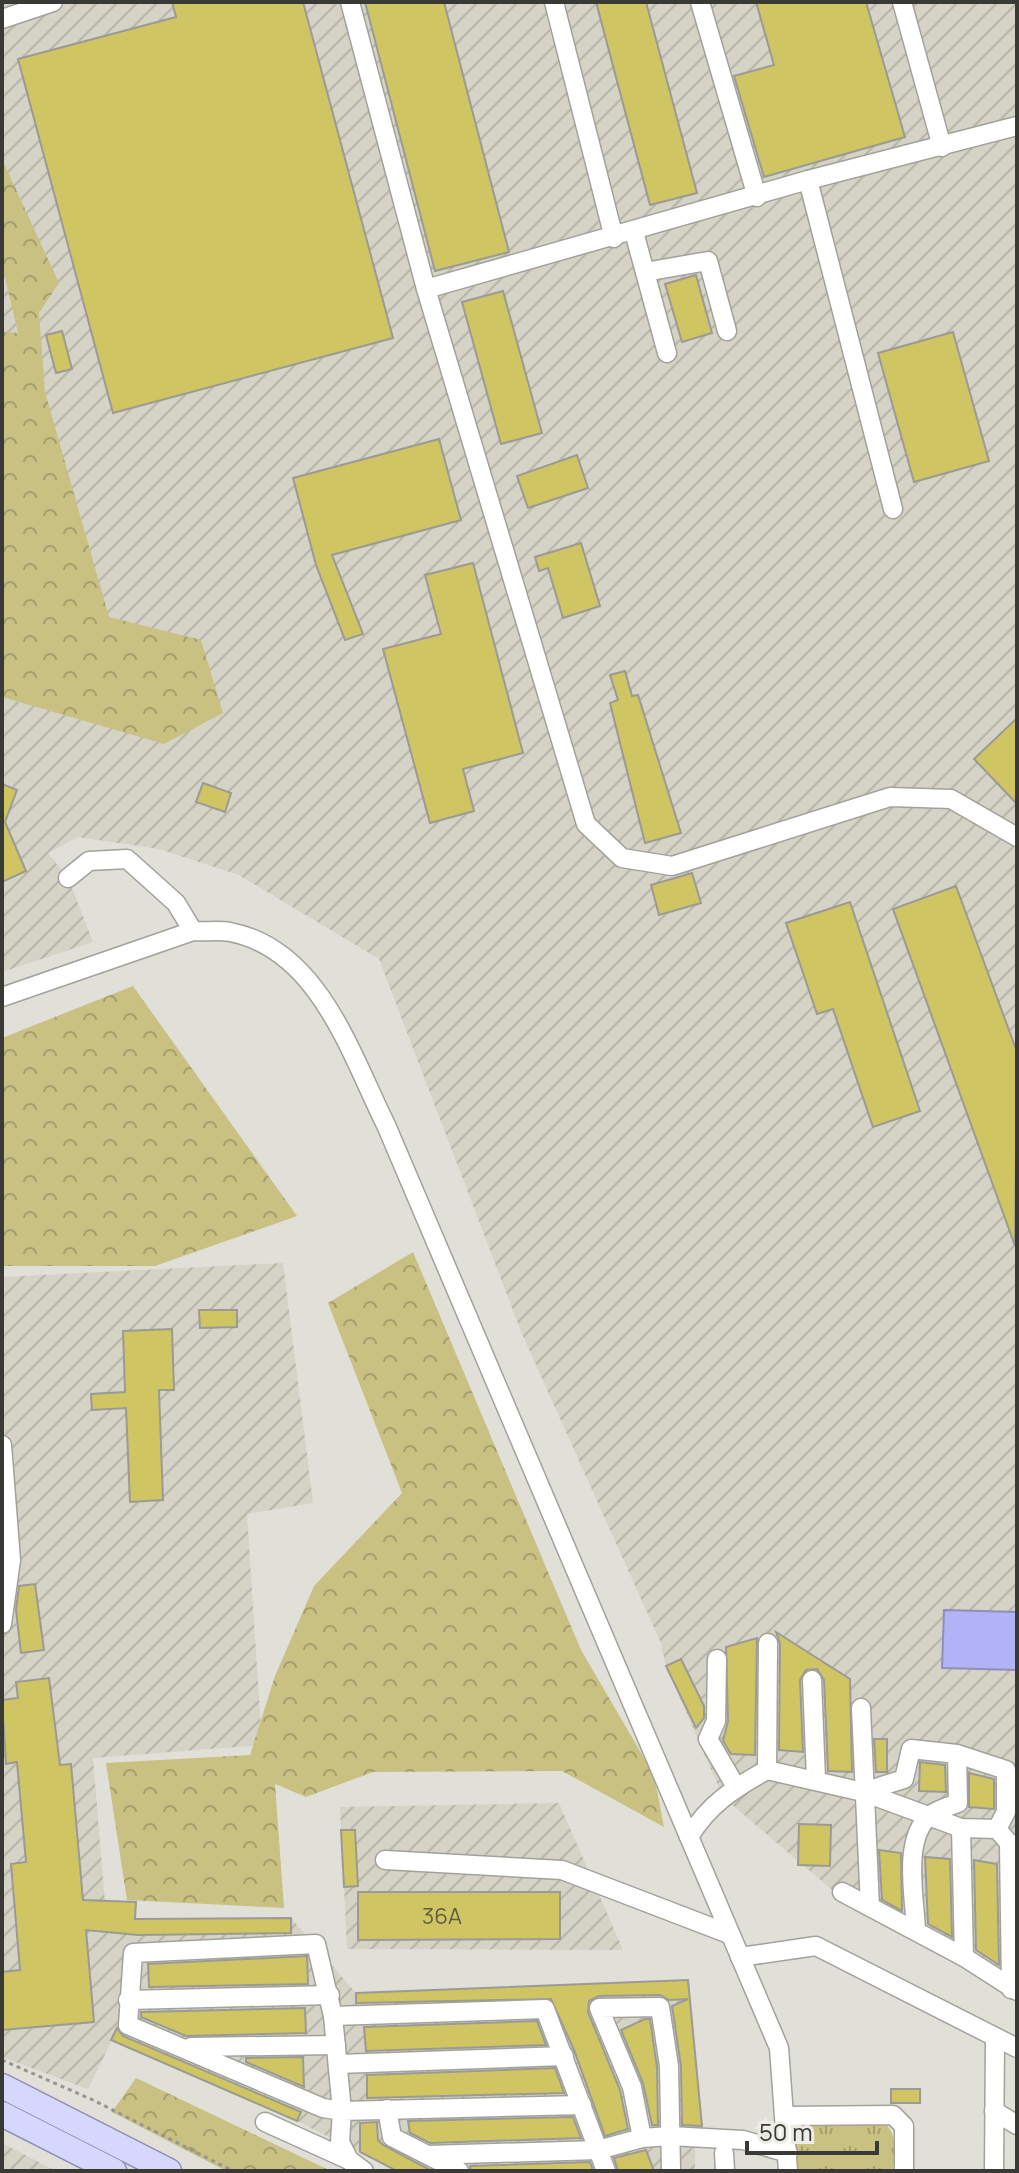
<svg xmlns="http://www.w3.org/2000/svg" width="1019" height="2173" font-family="Manrope,sans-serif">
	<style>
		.industrial { fill: url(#industrial-furrows) }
		.grass { fill: url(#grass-tufts) }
		.forest { fill: url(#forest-crowns) }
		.water { fill: #b2b2f6; stroke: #8e8ebc; stroke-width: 2 }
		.building { fill: #d0c563; stroke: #9b9a94; stroke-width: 2 }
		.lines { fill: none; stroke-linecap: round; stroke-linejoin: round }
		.minor-casing { stroke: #a2a29b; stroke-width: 21 }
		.major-casing { stroke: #8e8eb6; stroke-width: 27 }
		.path { stroke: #969691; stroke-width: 3; stroke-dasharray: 4 4; stroke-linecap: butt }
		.minor { stroke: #fff; stroke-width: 18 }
		.major { stroke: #d7d7fd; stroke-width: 24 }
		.labels { text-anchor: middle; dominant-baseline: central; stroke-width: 6; stroke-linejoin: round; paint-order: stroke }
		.number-label { font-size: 22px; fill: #5f5c41 }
	</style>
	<defs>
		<pattern id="industrial-furrows" width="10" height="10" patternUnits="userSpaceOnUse" patternTransform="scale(2)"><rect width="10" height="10" fill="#d5d3c5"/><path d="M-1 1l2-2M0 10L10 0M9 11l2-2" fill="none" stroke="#b8b6aa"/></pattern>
		<pattern id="grass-tufts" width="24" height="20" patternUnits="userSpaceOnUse" patternTransform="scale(2)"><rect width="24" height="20" fill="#c8c182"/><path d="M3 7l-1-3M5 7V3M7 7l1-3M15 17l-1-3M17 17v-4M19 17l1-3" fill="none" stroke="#a39e6b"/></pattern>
		<pattern id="forest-crowns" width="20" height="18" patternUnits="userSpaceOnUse" patternTransform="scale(2)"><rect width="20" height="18" fill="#c8c182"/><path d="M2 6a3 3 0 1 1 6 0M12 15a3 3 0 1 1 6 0" fill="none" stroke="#a39e6b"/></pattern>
	</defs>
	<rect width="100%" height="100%" fill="#e0e0d9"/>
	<g class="industrial">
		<polygon points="2,2 1017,2 1017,1996 844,1900 723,1797 666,1666 660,1641 522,1334 379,959 239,875 159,849 78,837 48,853 68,878 93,942 2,972"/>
		<polygon points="283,1263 313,1503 247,1514 262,1745 93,1758 106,1915 138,1919 291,1918 356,1993 688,1980 702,2130 695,2144 695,2171 397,2171 297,2121 112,2040 88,2089 2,2057 2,1277"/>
		<polygon points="559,1803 623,1950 347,1949 340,1807"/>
		<polygon points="2,2143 56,2171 2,2171"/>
	</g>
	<path class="grass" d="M882,2121C897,2132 898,2154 892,2171H796L794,2123Z"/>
	<g class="forest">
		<polygon points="2,159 59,283 39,313 45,392 109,617 201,640 223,713 164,744 2,697 2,332 18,333 2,265"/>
		<polygon points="133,986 297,1216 155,1266 2,1266 2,1038"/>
		<polygon points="413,1252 581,1650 654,1775 664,1827 562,1771 373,1772 306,1797 275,1784 284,1908 127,1900 106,1763 250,1755 275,1676 314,1586 402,1493 328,1303"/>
		<polygon points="136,2078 331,2171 226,2171 112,2112"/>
	</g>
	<polygon class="water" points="944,1610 1017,1612 1017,1670 942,1668"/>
	<g class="building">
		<polygon points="172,2 303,2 393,338 113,413 18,59 176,17"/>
		<polygon points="365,2 444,2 509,252 435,271"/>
		<polygon points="596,2 646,2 697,193 650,205"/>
		<polygon points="756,2 866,2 905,137 764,177 734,76 774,65"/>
		<polygon points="696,275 712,333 682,342 665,284"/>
		<polygon points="503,291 542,433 501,444 462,302"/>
		<polygon points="62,331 72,369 56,373 46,335"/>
		<polygon points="953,332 989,461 914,482 878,353"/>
		<polygon points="439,439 461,520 332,555 363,634 345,640 316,565 293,478"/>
		<polygon points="577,455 588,488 528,508 517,476"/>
		<polygon points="581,543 600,606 563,618 548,568 539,571 535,557"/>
		<polygon points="473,563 523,753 463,769 474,811 430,823 383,649 441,634 425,575"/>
		<polygon points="625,671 632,696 638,695 681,833 645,843 610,703 618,700 610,675"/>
		<polygon points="1017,718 1017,804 974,759"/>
		<polygon points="203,783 231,793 225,812 196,802"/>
		<polygon points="2,784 17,790 5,822 26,871 2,882"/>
		<polygon points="692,873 701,903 659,915 651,885"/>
		<polygon points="956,886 1017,1052 1015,1246 893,909"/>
		<polygon points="850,902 920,1111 873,1127 833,1009 817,1014 786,923"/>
		<polygon points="199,1310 237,1310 237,1327 200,1328"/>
		<polygon points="172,1329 174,1390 159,1390 163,1500 130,1502 126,1408 92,1410 91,1394 125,1392 123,1331"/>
		<polygon points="35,1584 44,1650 21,1653 16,1610 19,1586"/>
		<polygon points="776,1632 850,1679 852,1772 828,1771 824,1680 817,1669 806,1670 800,1680 803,1752 779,1750 780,1643"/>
		<polygon points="757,1638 755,1755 731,1754 723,1741 728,1721 726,1647"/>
		<polygon points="681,1659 704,1706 704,1718 696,1728 666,1666"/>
		<polygon points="49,1678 60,1765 71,1764 83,1900 136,1902 135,1919 291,1918 291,1933 138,1935 86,1930 94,2022 2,2030 2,1972 20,1970 11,1864 26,1862 17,1762 6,1764 2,1700 18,1698 16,1682"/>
		<polygon points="874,1739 887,1739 887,1772 876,1772"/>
		<polygon points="920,1762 945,1765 946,1792 919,1791"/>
		<polygon points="969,1773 994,1779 994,1809 969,1807"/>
		<polygon points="799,1824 831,1825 830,1866 798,1865"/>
		<polygon points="341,1830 355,1830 358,1886 344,1887"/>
		<polygon points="879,1850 901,1853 902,1911 882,1900"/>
		<polygon points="925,1857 950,1859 952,1937 928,1924"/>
		<polygon points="974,1860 997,1864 999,1965 976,1950"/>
		<polygon points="358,1892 560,1892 560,1939 358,1940"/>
		<polygon points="307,1956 308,1984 149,1987 148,1964"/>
		<polygon points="688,1980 702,2126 682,2125 681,2066 672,2006 688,1999 669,2000 660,1995 599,1996 589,2001 588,2012 620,2090 628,2129 605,2136 574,2050 551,1999 356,2003 356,1993"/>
		<polygon points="305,2008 306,2033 186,2036 141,2017 141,2012"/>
		<polygon points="645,2019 650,2019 657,2067 658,2125 652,2125 643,2083 621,2030"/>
		<polygon points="537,2021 546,2045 366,2051 364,2027"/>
		<polygon points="117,2028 123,2036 301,2112 297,2121 111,2040"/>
		<polygon points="303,2057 304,2087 246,2062 246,2058"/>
		<polygon points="555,2068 564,2093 367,2098 367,2075"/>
		<rect x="891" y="2089" width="29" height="14"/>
		<polygon points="573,2117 581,2138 430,2143 410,2133 408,2121"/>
		<polygon points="377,2122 378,2140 383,2145 432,2171 397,2171 360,2152 360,2123"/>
		<polygon points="646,2150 654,2171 618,2171 614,2158"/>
		<polygon points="590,2162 593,2171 471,2171 470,2166"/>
	</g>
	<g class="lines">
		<defs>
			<g id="minor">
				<polyline points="350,2 426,289 586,824 622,858 672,866 890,797 951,799 1017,837"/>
				<polyline points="554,2 614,238"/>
				<polyline points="700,2 757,197"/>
				<polyline points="902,2 942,147"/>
				<polyline points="2,19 53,2"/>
				<polyline points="808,180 893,509"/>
				<polyline points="634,232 667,353"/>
				<polyline points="645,272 708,261 727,331"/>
				<polyline points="426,289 808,180 1017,126"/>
				<path d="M68,878L89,861L127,859L176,903L193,931C205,932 219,930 230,932C319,949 351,1055 386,1125L779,2048L788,2171"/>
				<polyline points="2,997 193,931"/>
				<polyline points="2,1445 11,1560 2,1624"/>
				<polyline points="717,1659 716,1721 708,1739 736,1787"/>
				<polyline points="812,1680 816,1779"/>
				<polyline points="861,1708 870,1907"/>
				<polyline points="767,1770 768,1643"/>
				<polyline points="863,1792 904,1779 911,1749 957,1754 1006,1770 1006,1812 997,1829"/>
				<polyline points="961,1828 964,1957"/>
				<path d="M689,1837C708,1805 734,1788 767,1770L863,1792L961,1828L997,1829L1009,1843L1017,1845"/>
				<polyline points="1009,1843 1011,1989"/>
				<polyline points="385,1860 562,1870 729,1934"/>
				<polyline points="842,1892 964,1957 1017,1991"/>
				<path d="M916,1931C915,1898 902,1841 929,1816C936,1810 949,1806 958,1803L957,1754"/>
				<polyline points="740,1957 816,1946 1017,2048"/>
				<polyline points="128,2000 330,1995"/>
				<polyline points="333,2016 545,2009 606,2171"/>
				<polyline points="191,2047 336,2045"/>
				<polyline points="338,2064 564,2056"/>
				<polyline points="387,2109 392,2137 459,2171"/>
				<polyline points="994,2111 1017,2125"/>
				<polyline points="786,2116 893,2115 904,2126 904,2171"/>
				<polyline points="265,2122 349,2160"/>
				<polyline points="642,2138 632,2087 599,2008 660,2007 669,2066 671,2171"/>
				<polyline points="724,2153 725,2171"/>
				<polyline points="428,2155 598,2150 642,2138 670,2136 743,2140 788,2153"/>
				<polyline points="364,2171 349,2160 340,2142 342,2111 333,2016 316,1944 133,1953 128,2025 323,2108 342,2111 582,2105"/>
				<polyline points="994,2171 995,2037"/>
			</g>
			<g id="major">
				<polyline points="2,2086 169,2171"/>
				<polyline points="2,2114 114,2171"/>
			</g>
		</defs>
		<use href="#minor" class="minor-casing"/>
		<use href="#major" class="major-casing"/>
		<polyline class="path" points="2,2060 93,2100 233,2171"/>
		<use href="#minor" class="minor"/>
		<use href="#major" class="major"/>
	</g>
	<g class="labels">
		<g class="number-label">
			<text x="442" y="1916">36А</text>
		</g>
	</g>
	<rect width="1019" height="2173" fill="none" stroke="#393936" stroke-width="8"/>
	<path d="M747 2141v12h130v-12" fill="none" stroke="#393936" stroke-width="4"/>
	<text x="759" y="2141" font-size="24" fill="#393936" stroke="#edede6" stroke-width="6" paint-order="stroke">50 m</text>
</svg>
